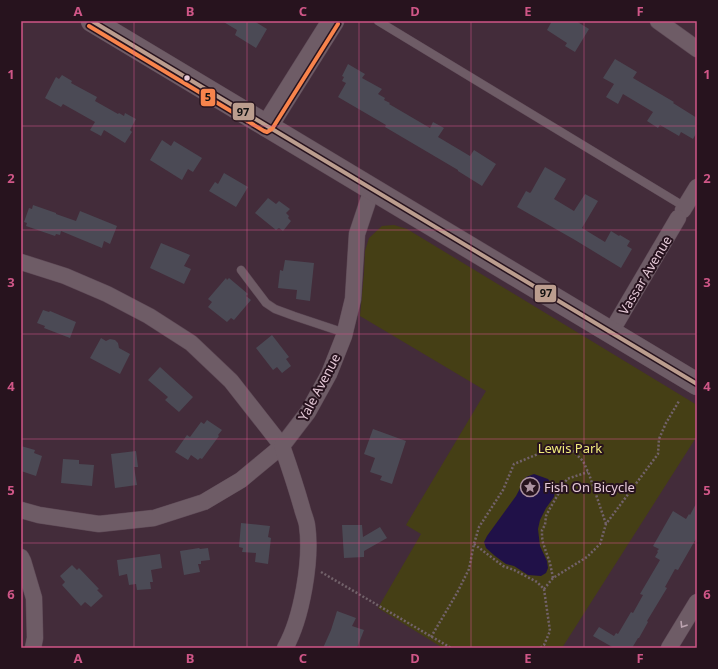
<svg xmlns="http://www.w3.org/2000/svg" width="718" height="669" font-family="'Noto Sans',sans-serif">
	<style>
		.green { fill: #453f15 }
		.water { fill: #201148 }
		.building { fill: #4b4a55 }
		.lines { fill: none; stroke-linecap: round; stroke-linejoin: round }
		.lane-casing { stroke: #5d4855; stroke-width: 9 }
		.street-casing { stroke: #5d4855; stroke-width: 17 }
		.secondary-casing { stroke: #5d4855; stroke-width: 23 }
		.path { stroke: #72626a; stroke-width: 2.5; stroke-dasharray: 2 2; stroke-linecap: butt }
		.lane { stroke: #6e5c66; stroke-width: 8 }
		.street { stroke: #6e5c66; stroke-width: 16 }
		.secondary { stroke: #6e5c66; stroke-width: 22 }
		.bus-1-casing { stroke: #27131e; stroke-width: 7 }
		.bus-2-casing { stroke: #27131e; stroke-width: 7 }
		.bus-1 { stroke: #bb9d8e; stroke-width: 4 }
		.bus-2 { stroke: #f8844c; stroke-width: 4 }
		.oneway { stroke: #bca4b0 }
		.grid { fill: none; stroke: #cf5687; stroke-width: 1; stroke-opacity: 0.55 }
		.bus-dot { fill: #e6cad8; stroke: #27131e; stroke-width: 1.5 }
		.labels { text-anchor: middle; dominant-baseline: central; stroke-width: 4; stroke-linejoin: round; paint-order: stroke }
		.street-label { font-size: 13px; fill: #e6cad8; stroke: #27131e }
		.park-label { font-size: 13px; fill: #f0ea7c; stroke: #27131e }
		.poi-label { font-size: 13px; fill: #e6cad8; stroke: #27131e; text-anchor: start }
		.line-badge { stroke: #27131e; stroke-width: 1.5 }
		.pale-badge-label { font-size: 11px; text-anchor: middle; font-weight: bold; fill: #111 }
		.neatline { fill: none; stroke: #cf5687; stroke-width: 1.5 }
		.grid-label { font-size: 13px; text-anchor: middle; font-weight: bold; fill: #cf5687 }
	</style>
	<rect width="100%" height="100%" fill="#432c3a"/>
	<polygon class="green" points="394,225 407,229 697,405 697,436 562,648 443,648 378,608 421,534 406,525 486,391 360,316 364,273 365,251 369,238 382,226"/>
	<polygon class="water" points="534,474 548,479 553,485 555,491 554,497 546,508 540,520 538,529 540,546 547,561 548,568 546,573 541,576 528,575 514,566 506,564 495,556 486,548 484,542 487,536 516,496 526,477"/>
	<g class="building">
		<polygon points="222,21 254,21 267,29 256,48 235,35 237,30"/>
		<polygon points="552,21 576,21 589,29 575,52 565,46 567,43 547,30"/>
		<polygon points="615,59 637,72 633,78 674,102 673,103 697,118 697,132 693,139 681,132 679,136 660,125 658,128 647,121 653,112 623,94 618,104 606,97 614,84 603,78"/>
		<polygon points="348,64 365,74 362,78 382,89 378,94 385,98 384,100 390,103 389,104 430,128 433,122 444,128 438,137 470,156 474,150 496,164 482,186 458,171 458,170 385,127 386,125 338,97 346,83 342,81 344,77 342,76"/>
		<polygon points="62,75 72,81 71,83 97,97 95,101 118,114 119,113 124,116 125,113 136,119 130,130 132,132 125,143 104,130 101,136 90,130 95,122 63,104 61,107 45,98 56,77 59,79"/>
		<polygon points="162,140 171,146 174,141 202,158 193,172 188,169 182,180 150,160"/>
		<polygon points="545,167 566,179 554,199 574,211 585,194 598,201 582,228 605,242 611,231 619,236 620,235 630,241 627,246 632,249 621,268 575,240 517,207 526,191 530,193 531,192"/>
		<polygon points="224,173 248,187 236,207 209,191 215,182 218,184"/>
		<polygon points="268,198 276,204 279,201 290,209 286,213 289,216 288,218 291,221 283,231 279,228 276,230 255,213"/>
		<polygon points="33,205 56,213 56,214 76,221 80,211 117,226 110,244 104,241 102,248 61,231 60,235 56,234 55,236 26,226 27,223 24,222 29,208 32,209"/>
		<polygon points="161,243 190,255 184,266 191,269 184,284 150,268"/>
		<polygon points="285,260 314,263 310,301 296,299 297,290 278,288 280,270 283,271"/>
		<polygon points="226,278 227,280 229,278 248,294 246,296 251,300 234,320 231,318 227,322 208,307 212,302 208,299"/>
		<polygon points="43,310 49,312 50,311 76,322 70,338 44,328 45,326 37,323"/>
		<polygon points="272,335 289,357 286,359 291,366 282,373 277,367 273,370 256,348"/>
		<polygon points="101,338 106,341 110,339 115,340 118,343 119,348 130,354 120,374 90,358"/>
		<polygon points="160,367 193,397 179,412 165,400 168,397 148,380"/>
		<polygon points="207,420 222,430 218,435 219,436 202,459 200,458 198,460 191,455 188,460 175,452 187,435 190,437 201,422 204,424"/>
		<polygon points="373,429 406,441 392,484 380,480 382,476 370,472 375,458 364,454"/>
		<polygon points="21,446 35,450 34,453 42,456 36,476 21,471"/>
		<polygon points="136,451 138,467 134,467 137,485 115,488 111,454"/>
		<polygon points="63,459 79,460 79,464 94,465 92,486 61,483"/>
		<polygon points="697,502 697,537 678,570 675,569 665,587 667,588 647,621 648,622 639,638 638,638 632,648 614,648 593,636 599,627 614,636 616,633 618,634 631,612 633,613 643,595 640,594 660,560 655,557 658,552 657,551 659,549 653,546 673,511 686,519 689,514 690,515"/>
		<polygon points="241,523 270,526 268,537 271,538 268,564 255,562 256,553 242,552 243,548 239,547"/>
		<polygon points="342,525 362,525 363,537 380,527 387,538 364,551 364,557 344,558"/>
		<polygon points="199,548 200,549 208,548 210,560 201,561 201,564 198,564 200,572 184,575 180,551"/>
		<polygon points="160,554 162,568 151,570 153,582 150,582 151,589 137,590 136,584 129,585 127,574 119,576 117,560"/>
		<polygon points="72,565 77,570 79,568 99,589 97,590 103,596 91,607 85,602 81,606 62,585 65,582 60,576"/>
		<polygon points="337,611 356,618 352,626 364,630 357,648 323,648 331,630"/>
	</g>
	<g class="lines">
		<defs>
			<g id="lane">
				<polyline points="378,21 685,207"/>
				<polyline points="241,270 266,303 275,309 294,316 345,333"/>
			</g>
			<g id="street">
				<polyline points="658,21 697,49"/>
				<polyline points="683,210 697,187"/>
				<polyline points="21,262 65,276 107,294 149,316 191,343 231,381 282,446 241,480 204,502 154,518 99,524 39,515 21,510"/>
				<polyline points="611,332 678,218"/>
				<polyline points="21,557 23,561 34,598 35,638 33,648"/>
				<path d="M285,648C302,618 312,559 307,525C306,519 303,513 302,508C296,487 289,466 282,446L308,412L329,374L344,336L353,299L357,234L372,189"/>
				<polyline points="669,648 697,602"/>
			</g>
			<g id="secondary">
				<polyline points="92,21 697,384"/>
				<polyline points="267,126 333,21"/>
			</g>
		</defs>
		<use href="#lane" class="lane-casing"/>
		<use href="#street" class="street-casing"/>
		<use href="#secondary" class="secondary-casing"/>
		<g class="path">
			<polyline points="474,544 503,566 514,570 537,582 544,589 550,631 544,645 540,648"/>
			<polyline points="321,572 451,648"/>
			<polyline points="553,578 550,563 543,543 542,537 542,530 545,525 546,516 549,510 567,479 588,472"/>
			<polyline points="544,589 553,578 587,557 600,544 606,524 658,454 659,439 666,423 679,401"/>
			<polyline points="431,637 457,593 469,569 474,544 479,527 503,490 514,464 543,452 563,446 574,452 583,461 589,474 606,524"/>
		</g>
		<use href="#lane" class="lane"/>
		<use href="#street" class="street"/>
		<use href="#secondary" class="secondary"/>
		<defs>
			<polyline id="bus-1" points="92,21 697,384"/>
			<polyline id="bus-2" points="89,26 264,131 267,132 272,129 338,24"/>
		</defs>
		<use href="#bus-1" class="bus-1-casing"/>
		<use href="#bus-2" class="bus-2-casing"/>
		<use href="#bus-1" class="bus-1"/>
		<use href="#bus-2" class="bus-2"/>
	</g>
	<defs><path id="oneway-chevron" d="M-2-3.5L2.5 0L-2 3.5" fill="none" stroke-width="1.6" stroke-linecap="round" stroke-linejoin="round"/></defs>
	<use class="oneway" href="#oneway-chevron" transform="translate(683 625) rotate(122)"/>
	<path class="grid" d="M134,21V648M247,21V648M359,21V648M471,21V648M584,21V648M21,126H697M21,230H697M21,334H697M21,439H697M21,543H697"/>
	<defs>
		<symbol id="sight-ring" viewBox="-11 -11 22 22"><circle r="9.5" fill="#27131e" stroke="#ad93a1" stroke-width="1.5"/><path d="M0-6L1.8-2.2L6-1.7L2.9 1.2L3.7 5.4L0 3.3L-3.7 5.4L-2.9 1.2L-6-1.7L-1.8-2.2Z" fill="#ad93a1"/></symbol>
	</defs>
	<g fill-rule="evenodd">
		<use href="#sight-ring" x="519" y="476" width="22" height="22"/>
	</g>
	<circle class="bus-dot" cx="187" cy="78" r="3.5"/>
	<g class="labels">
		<g class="street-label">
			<text transform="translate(645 275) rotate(-59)">Vassar Avenue</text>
			<text transform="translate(319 387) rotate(-62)">Yale Avenue</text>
		</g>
		<g class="park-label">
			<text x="570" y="448">Lewis Park</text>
		</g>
		<g class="poi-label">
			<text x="544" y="487">Fish On Bicycle</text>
		</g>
	</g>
	<g class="line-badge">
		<rect x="200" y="88" width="16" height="19" rx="4" fill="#f8844c"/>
		<rect x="232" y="102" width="23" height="19" rx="4" fill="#bb9d8e"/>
		<rect x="534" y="284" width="23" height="19" rx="4" fill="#bb9d8e"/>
	</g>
	<g class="pale-badge-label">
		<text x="208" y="101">5</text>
		<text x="243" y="116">97</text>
		<text x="546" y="297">97</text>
	</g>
	<rect width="718" height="669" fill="none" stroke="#27131e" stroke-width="44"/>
	<rect x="22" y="22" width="674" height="625" class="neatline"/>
	<g class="grid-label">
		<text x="78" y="16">A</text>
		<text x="190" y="16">B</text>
		<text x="303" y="16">C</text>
		<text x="415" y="16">D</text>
		<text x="528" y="16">E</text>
		<text x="640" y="16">F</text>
		<text x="11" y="79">1</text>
		<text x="707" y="79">1</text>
		<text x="11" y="183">2</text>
		<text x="707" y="183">2</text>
		<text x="11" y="287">3</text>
		<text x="707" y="287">3</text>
		<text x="11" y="391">4</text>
		<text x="707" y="391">4</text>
		<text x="11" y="495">5</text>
		<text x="707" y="495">5</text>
		<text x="11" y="599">6</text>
		<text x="707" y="599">6</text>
		<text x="78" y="663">A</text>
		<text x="190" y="663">B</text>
		<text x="303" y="663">C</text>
		<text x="415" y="663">D</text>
		<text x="528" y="663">E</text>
		<text x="640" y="663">F</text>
	</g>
</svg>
